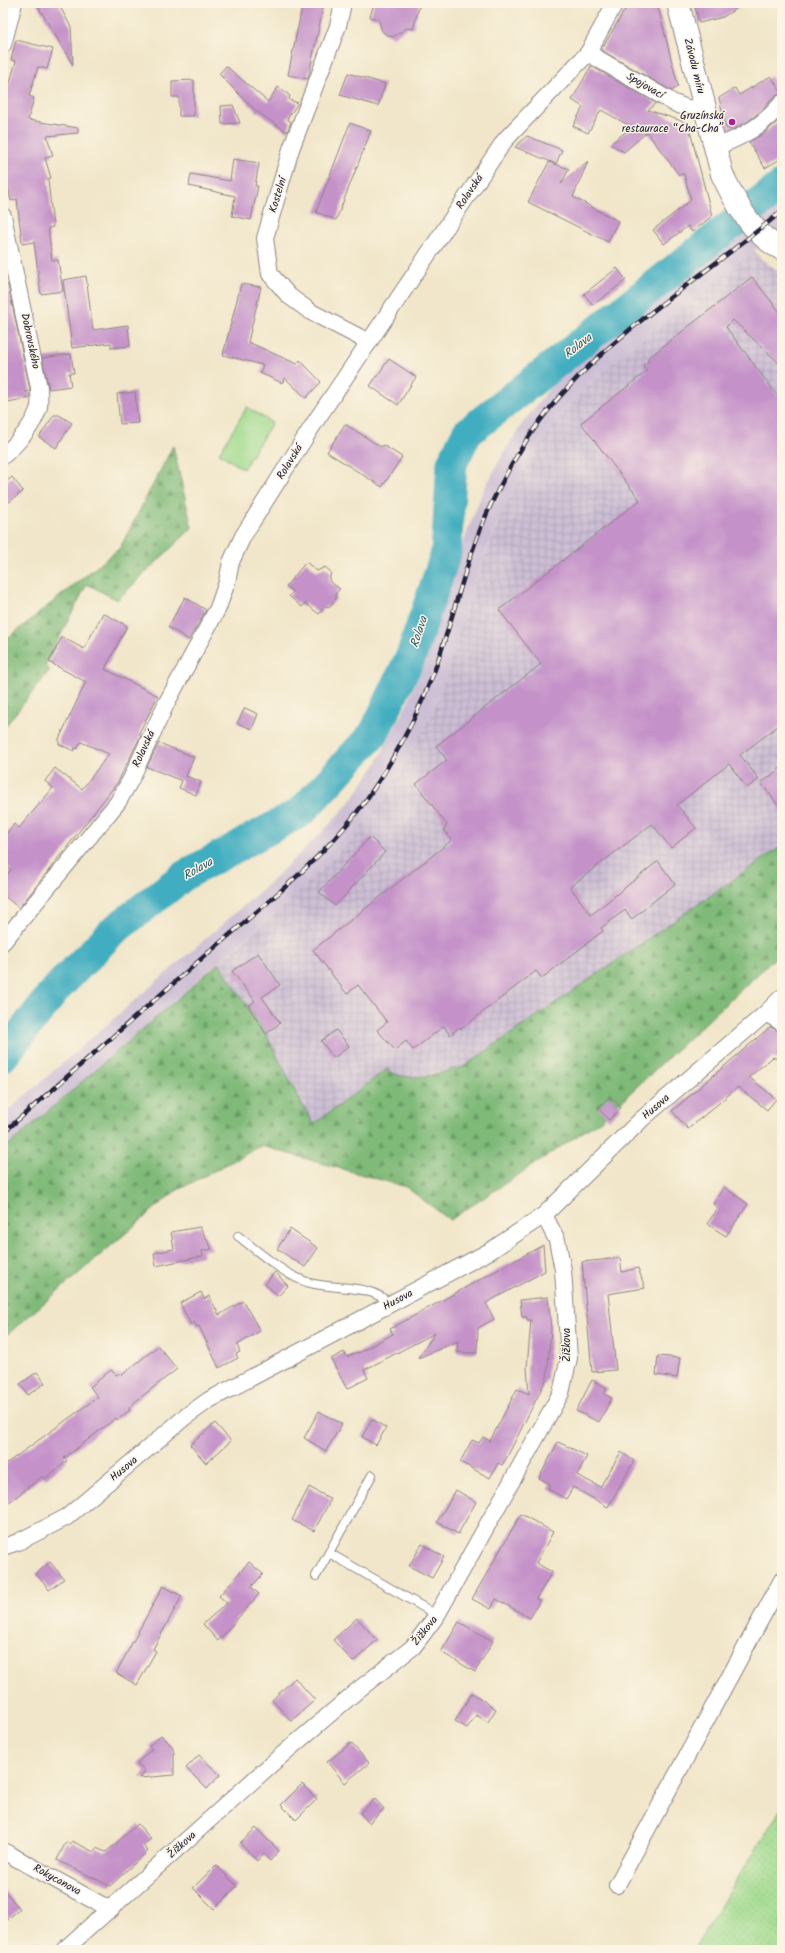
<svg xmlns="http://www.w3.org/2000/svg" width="785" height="1953" font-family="Kalam,sans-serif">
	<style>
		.industrial { fill: url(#industrial-grid) }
		.railway { fill: #ccbed4 }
		.grass { fill: url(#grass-dots); stroke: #607e64 }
		.forest { fill: url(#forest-firs); stroke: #506e5a }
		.garden { fill: #9fda8d; stroke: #607e64 }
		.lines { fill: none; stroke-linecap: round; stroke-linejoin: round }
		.river { stroke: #41adc0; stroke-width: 31 }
		.building { fill: #c492c9 }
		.service-casing { stroke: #8a8482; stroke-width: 10 }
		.minor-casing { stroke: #8a8482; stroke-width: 18 }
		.secondary-casing { stroke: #8a8482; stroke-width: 24 }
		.service { stroke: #fff; stroke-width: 8 }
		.minor { stroke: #fff; stroke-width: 16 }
		.secondary { stroke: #fff; stroke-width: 22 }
		.rail-casing { stroke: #22223b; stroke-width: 4.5 }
		.rail { stroke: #fcf5e5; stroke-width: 3; stroke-dasharray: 9; stroke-linecap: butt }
		.poi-dot { fill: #b5179e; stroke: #fcf5e5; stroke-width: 1.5 }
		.labels { text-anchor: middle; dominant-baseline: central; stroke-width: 3; stroke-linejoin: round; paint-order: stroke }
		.street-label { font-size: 11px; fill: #22223b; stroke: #fcf5e5 }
		.poi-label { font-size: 11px; fill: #22223b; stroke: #fcf5e5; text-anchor: end }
		.water-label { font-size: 12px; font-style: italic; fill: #2e5a70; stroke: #fcf5e5 }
	</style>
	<defs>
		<pattern id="industrial-grid" width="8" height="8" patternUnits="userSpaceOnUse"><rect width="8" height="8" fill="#ccbed4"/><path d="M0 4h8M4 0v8" fill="none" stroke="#afa3b7"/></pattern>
		<pattern id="grass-dots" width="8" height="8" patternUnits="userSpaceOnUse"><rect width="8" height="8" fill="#9fda8d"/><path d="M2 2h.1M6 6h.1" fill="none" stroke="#89bb7b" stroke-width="1.8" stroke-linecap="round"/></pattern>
		<pattern id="forest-firs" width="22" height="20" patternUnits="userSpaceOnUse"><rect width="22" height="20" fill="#7fba78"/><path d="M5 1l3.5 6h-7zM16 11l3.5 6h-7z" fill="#689764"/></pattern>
	</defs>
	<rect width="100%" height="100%" fill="#fcf5e5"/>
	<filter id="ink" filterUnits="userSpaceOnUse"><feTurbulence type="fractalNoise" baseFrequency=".025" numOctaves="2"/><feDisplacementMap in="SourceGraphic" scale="8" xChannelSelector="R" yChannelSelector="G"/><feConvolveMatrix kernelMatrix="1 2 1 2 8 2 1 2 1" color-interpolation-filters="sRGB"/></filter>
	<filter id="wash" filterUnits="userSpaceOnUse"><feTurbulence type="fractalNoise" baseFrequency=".012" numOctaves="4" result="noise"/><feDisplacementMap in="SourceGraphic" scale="16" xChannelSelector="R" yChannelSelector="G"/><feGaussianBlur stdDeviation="0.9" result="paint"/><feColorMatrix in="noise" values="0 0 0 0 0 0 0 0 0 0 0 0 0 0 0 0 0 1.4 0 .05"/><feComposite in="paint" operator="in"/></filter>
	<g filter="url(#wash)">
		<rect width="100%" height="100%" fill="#f1e6c9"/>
		<polygon class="industrial" points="754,250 762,260 782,273 782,846 463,1067 417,1077 406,1077 393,1074 387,1069 314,1124 300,1101 266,1034 219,963 283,906 350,841 398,777 431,715 447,674 467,604 505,504 543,439 571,403 605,369"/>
		<polygon class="railway" points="782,197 782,229 605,369 571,403 543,439 505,504 490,542 467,604 447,674 431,715 398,777 373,814 350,841 283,906 3,1150 3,1115 265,887 330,824 353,798 376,764 407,704 423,665 443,596 482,493 502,456 522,424 552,385 588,350 636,309"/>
		<polygon class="grass" points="782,1807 782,1950 693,1950"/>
		<g class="forest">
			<polygon points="173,446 192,528 117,600 87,584 45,665 50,670 3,729 3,642 120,548"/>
			<path d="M782,846V946L774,959L601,1120L450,1220L406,1187L261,1146L174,1192L3,1338V1150L219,963L266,1034L300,1101L314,1124L387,1069C408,1086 440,1072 463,1067Z"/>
		</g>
		<polygon class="garden" points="247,407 272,423 243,469 219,453"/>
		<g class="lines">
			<polyline class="river" points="3,1056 57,988 113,931 185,875 301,812 374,733 411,656 446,553 452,463 467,433 782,185"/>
		</g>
		<g id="blocks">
			<g class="building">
				<polygon points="36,3 58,3 71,27 73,65"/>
				<polygon points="303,3 324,3 308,79 288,75"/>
				<polygon points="374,3 420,3 413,29 407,28 393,37 385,34 381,29 379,19 370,17"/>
				<polygon points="629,3 657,3 678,86 672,91 601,50"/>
				<polygon points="694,3 745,3 723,17 699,23"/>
				<polygon points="16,40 53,49 47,69 38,67 29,96 34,98 28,120 78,128 78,133 47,136 53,156 45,158 51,178 48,179 53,227 48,228 52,260 58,260 63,291 41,294 34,242 22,244 17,199 11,201 3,162 3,84 9,86 16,61 11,60"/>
				<polygon points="226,66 268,102 278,87 290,96 289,100 298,103 287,119 291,122 287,132 255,110 219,74"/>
				<polygon points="591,66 656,103 648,110 688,123 712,216 692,232 688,226 664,244 653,230 691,200 684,174 679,175 647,132 624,152 610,144 632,127 601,110 588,133 573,126 583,107 572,100"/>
				<polygon points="348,73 385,84 378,106 340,95"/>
				<polygon points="771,76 782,94 775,96 761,111 747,122 732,130 726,128 719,98 735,88 739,95"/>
				<polygon points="194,80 194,116 179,116 179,97 172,97 172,81"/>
				<polygon points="233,105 240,123 222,124 221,106"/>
				<polygon points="782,117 782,158 765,168 749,142 766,132"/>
				<polygon points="350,123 371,131 336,220 316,212"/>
				<polygon points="527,136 562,150 556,164 515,147"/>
				<polygon points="233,159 259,163 255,186 258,186 251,220 232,216 235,196 189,186 191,174 230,181"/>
				<polygon points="588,161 573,197 618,221 608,242 528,202 549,162 569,169 561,184"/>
				<polygon points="617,268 626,280 593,305 584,294"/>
				<polygon points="86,276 93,330 128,325 130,346 111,348 111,343 72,348 63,280"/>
				<polygon points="752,277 782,315 782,366 733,320 726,327 782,402 782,723 740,755 759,779 747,788 729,764 677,805 696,828 671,848 652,824 570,887 591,915 658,861 675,884 632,919 625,910 601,928 603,931 542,978 536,971 461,1029 460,1027 450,1035 444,1026 413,1050 406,1041 395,1050 377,1030 387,1022 358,985 347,994 313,950 452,840 444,830 447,825 416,784 447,760 436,746 541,664 499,610 640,500 581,423 647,371 643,365 649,361 647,359"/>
				<polygon points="241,284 261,287 248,342 297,364 300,360 321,382 306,398 285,378 282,383 260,373 263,365 223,355"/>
				<polygon points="3,285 8,285 30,389 30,391 25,392 30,395 30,398 7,402 3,382 3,359 6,359 3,343"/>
				<polygon points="71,354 74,373 69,373 71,386 49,389 42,358"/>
				<polygon points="389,359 416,377 398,405 370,386"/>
				<polygon points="135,392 138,423 120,424 117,394"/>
				<polygon points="54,415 59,415 72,423 56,448 39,437"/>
				<polygon points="345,424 381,447 383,445 402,457 382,487 327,452"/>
				<polygon points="12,477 23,491 3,507 3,484"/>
				<polygon points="306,562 317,571 325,567 331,572 329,581 340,589 336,593 336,599 330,606 325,607 319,614 305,603 302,607 289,596 293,592 286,586"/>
				<polygon points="185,597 206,610 189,640 168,627"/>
				<polygon points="103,613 127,626 105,669 158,696 139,733 141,735 118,782 19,908 3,895 3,880 11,870 3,863 3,838 14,824 19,828 53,788 45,781 55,768 82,789 109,754 81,742 77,749 75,748 74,751 59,744 59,739 86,682 49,662 62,637 84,649"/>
				<polygon points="245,708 258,714 252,729 237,723"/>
				<polygon points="159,743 194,757 186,776 201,782 196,795 179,788 182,781 147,767"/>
				<polygon points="782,767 782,810 761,783"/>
				<polygon points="370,837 385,852 335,906 319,892"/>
				<polygon points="258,953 280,985 262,997 280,1023 266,1034 248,1006 255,1001 232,971"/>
				<polygon points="770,1027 782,1032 782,1052 777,1059 773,1057 749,1077 776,1099 767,1110 738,1087 688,1129 672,1111"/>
				<polygon points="336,1030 349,1046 334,1058 321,1041"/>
				<polygon points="610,1096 621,1108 609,1120 598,1108"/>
				<polygon points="724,1187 748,1204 726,1236 707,1224 718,1208 713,1204"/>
				<polygon points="200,1227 212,1249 202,1251 203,1256 156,1266 154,1253 174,1249 171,1232"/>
				<polygon points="290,1229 318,1248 305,1267 277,1249"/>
				<polygon points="543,1245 545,1271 486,1303 494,1319 478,1328 477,1353 457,1352 458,1341 418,1358 435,1333 364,1370 368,1378 347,1389 331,1359 344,1352 347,1357 357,1352 358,1353 393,1334 390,1329"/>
				<polygon points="620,1258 622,1272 638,1268 645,1288 608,1294 616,1370 592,1372 582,1262"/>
				<polygon points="275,1272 288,1286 278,1296 265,1284"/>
				<polygon points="201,1292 204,1299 209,1296 219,1315 243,1301 260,1331 237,1345 240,1352 236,1354 238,1358 219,1368 199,1326 197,1327 194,1322 191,1325 180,1303"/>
				<polygon points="548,1297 551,1329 547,1378 507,1457 502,1465 498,1463 490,1478 460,1462 472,1440 479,1443 483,1437 490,1441 517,1389 529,1394 527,1368 531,1320 527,1320 527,1317 522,1317 520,1300"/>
				<polygon points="158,1346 177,1369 136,1401 129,1408 130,1410 117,1420 116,1418 64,1458 67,1461 45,1479 43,1476 3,1507 3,1466 98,1397 90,1387 111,1370 116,1375 120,1373 122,1375"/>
				<polygon points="658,1356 680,1358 677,1378 656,1375"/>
				<polygon points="37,1372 45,1383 28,1395 20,1384"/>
				<polygon points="592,1380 607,1388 604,1394 612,1398 599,1422 576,1411"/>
				<polygon points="319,1411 342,1424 326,1451 304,1438"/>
				<polygon points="372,1419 386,1428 376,1445 362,1437"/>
				<polygon points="215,1423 231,1441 206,1463 190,1445"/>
				<polygon points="558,1442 587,1456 577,1475 600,1487 621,1452 634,1461 608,1507 573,1487 566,1499 548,1489 550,1484 539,1478"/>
				<polygon points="309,1487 331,1499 314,1531 292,1520"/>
				<polygon points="456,1490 476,1502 458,1534 437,1522"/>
				<polygon points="521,1514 553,1532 536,1563 552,1572 536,1599 540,1600 530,1618 496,1599 491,1609 472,1599"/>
				<polygon points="422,1544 444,1557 432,1578 409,1566"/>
				<polygon points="50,1562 64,1579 49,1590 36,1574"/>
				<polygon points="249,1562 263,1574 251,1587 259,1594 218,1641 203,1624 227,1603 219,1596"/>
				<polygon points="163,1586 182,1596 153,1649 156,1651 137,1685 116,1673"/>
				<polygon points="357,1618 377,1640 353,1662 333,1640"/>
				<polygon points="459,1622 493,1641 475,1672 441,1652"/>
				<polygon points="295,1678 315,1700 291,1721 272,1700"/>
				<polygon points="472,1693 496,1709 488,1722 476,1715 467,1728 455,1721"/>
				<polygon points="161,1735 172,1746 174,1753 174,1775 140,1778 145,1771 137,1763 152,1749 149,1746"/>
				<polygon points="351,1743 369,1763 345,1783 327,1762"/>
				<polygon points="199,1755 220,1775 207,1789 186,1768"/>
				<polygon points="302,1784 317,1799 296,1820 281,1805"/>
				<polygon points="375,1799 384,1809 369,1823 360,1813"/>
				<polygon points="138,1824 151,1839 143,1845 148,1851 110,1886 57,1860 66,1842 70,1845 72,1841 94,1852 96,1848 106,1852"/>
				<polygon points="256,1828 279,1851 270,1861 263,1854 257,1861 240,1843"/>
				<polygon points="216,1865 237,1886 214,1909 193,1888"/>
				<polygon points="3,1889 20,1909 3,1923"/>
			</g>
		</g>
	</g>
	<g filter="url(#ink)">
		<use href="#blocks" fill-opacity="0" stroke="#8a8482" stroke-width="1"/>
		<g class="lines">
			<defs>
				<g id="service">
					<path d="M238,1236C258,1251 285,1276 310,1283C336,1290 370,1283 390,1304"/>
					<polyline points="329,1553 437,1615"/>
					<polyline points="316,1576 372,1475"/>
				</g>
				<g id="minor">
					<polyline points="343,3 338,26 291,149 265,238 270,274 289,296 311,312 369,342"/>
					<polyline points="3,45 14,3"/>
					<polyline points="588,53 674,103 687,108 705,111"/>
					<path d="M715,147C742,138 764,125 782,103"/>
					<path d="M3,216L39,388C39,394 40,401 39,407C34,425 17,444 3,456"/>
					<polyline points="3,942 118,802 131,779 167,702 218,608 227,582 231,562 243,536 315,422 505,140 588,53 615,3"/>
					<polyline points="766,1013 782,1023"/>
					<polyline points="3,1547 18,1542 67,1517 185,1417 209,1400 490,1251 544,1215 642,1119 766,1013 782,997"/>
					<polyline points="3,1851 111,1910"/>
					<polyline points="617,1885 782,1580"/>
					<polyline points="64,1950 276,1760 358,1690 413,1647 437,1615 561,1393 569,1358 563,1270 557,1240 544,1215"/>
				</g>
				<path id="secondary" d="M678,3L722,174C735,202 753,236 782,249"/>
			</defs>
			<use href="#service" class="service-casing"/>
			<use href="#minor" class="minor-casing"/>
			<use href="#secondary" class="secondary-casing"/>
			<use href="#service" class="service"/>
			<use href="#minor" class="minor"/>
			<use href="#secondary" class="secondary"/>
			<defs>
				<path id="rail" d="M3,1133C72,1073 140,1013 208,953C263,906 321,861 364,803C393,762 416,719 434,672C455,614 467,552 495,496C513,460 535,423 563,393C626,323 709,272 782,211"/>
			</defs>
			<use href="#rail" class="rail-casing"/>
			<use href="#rail" class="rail"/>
		</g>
	</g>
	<circle class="poi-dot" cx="732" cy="122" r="4"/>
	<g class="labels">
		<g class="street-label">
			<text transform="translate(694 66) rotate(76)">Závodu míru</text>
			<text transform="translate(645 86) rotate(30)">Spojovací</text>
			<text transform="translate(470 192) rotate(-56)">Rolavská</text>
			<text transform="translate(278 195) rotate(-73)">Kostelní</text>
			<text transform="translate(30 341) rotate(78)">Dobrovského</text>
			<text transform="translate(290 462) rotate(-58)">Rolavská</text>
			<text transform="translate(144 749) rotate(-65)">Rolavská</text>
			<text transform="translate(656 1107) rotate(-41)">Husova</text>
			<text transform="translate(398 1300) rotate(-28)">Husova</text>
			<text transform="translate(567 1345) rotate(-90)">Žižkova</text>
			<text transform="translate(124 1469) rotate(-40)">Husova</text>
			<text transform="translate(425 1631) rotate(-52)">Žižkova</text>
			<text transform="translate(182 1845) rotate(-42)">Žižkova</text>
			<text transform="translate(57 1880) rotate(29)">Rokycanova</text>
		</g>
		<g class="poi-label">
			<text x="724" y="116">Gruzínská<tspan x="724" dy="13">restaurace “Cha-Cha”</tspan></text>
		</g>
		<g class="water-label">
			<text transform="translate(578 346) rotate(-38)">Rolava</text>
			<text transform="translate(419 632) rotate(-72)">Rolava</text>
			<text transform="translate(198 869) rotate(-30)">Rolava</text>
		</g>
	</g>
	<rect width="785" height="1953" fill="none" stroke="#fcf5e5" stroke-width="16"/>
</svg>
